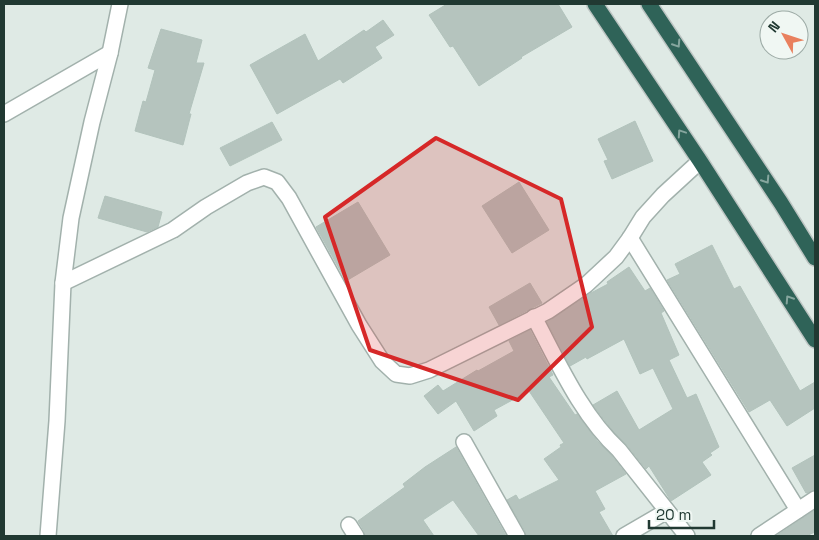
<svg xmlns="http://www.w3.org/2000/svg" width="819" height="540" font-family="'Space Grotesk',sans-serif">
	<style>
		.building { fill: #b5c4be; stroke: #b2c3bc }
		.lines { fill: none; stroke-linecap: round; stroke-linejoin: round }
		.minor-casing { stroke: #a2b1ac; stroke-width: 18 }
		.highway-casing { stroke: #bcc4c2; stroke-width: 18 }
		.minor { stroke: #fff; stroke-width: 15 }
		.highway { stroke: #2f6358; stroke-width: 15 }
		.oneway { stroke: #86a69e }
		.marked { fill: #d62828; fill-opacity: 0.2; stroke: #d62828; stroke-width: 4; stroke-linejoin: round }
	</style>
	<rect width="100%" height="100%" fill="#dfeae5"/>
	<g class="building">
		<polygon points="447,4 558,4 572,27 521,57 522,58 479,86 453,46 450,47 429,15"/>
		<polygon points="383,20 394,35 375,47 382,58 343,83 340,79 277,114 250,65 305,34 318,61 364,30 366,32"/>
		<polygon points="161,29 202,40 196,63 204,63 189,114 191,114 183,145 135,131 143,101 146,102 155,70 148,68"/>
		<polygon points="635,121 653,161 612,179 604,161 608,160 598,139"/>
		<polygon points="272,122 282,140 230,166 220,148"/>
		<polygon points="519,182 549,230 512,253 482,206"/>
		<polygon points="105,196 162,212 158,227 147,232 98,218"/>
		<polygon points="358,202 390,255 346,281 316,227"/>
		<polygon points="712,245 734,289 740,286 800,391 815,382 815,408 787,426 770,400 749,412 667,280 680,274 675,264"/>
		<polygon points="629,267 645,291 650,288 664,311 661,313 679,355 669,360 687,398 696,394 719,447 710,453 712,455 702,462 711,475 671,501 649,466 646,469 626,444 612,430 593,405 617,391 639,430 673,409 653,368 640,374 624,339 587,359 586,357 570,366 547,322 591,293 608,284 607,282"/>
		<polygon points="530,283 542,303 499,325 489,307"/>
		<polygon points="530,330 553,375 549,377 575,415 577,414 598,442 612,456 626,474 595,491 605,509 599,512 613,536 526,536 525,531 507,500 516,495 519,500 559,480 544,459 561,447 560,445 564,443 529,391 494,410 497,416 474,431 456,401 438,414 424,396 438,385 443,391 477,370 478,371 514,351 509,341"/>
		<polygon points="456,447 506,536 479,536 453,500 423,520 434,536 365,536 364,531 358,521 405,487 403,484 425,467"/>
		<polygon points="815,455 815,490 806,493 792,468"/>
		<polygon points="815,510 815,532 806,536 776,536"/>
	</g>
	<g class="lines">
		<defs>
			<g id="minor">
				<polyline points="4,114 110,53"/>
				<polyline points="630,238 798,510"/>
				<polyline points="63,283 173,230 206,207 247,183 264,177 277,182 289,198 359,325 382,361 396,374 410,376 429,370 548,311 586,285 616,257 630,238 643,217 663,195 700,161"/>
				<path d="M534,317C558,362 581,415 619,450L687,536"/>
				<polyline points="464,442 517,536"/>
				<polyline points="349,525 356,536"/>
				<polyline points="48,536 57,421 63,283 71,218 92,122 110,53 120,4"/>
				<polyline points="624,536 667,511"/>
				<polyline points="759,536 815,499"/>
			</g>
			<g id="highway">
				<polyline points="595,4 700,161 815,340"/>
				<polyline points="649,4 781,203 815,258"/>
			</g>
		</defs>
		<use href="#minor" class="minor-casing"/>
		<use href="#highway" class="highway-casing"/>
		<use href="#minor" class="minor"/>
		<use href="#highway" class="highway"/>
	</g>
	<defs><path id="oneway-chevron" d="M-2-3.5L2.5 0L-2 3.5" fill="none" stroke-width="1.6" stroke-linecap="round" stroke-linejoin="round" transform="scale(1.25)"/></defs>
	<g class="oneway">
		<use href="#oneway-chevron" transform="translate(677 44) rotate(57)"/>
		<use href="#oneway-chevron" transform="translate(681 133) rotate(-124)"/>
		<use href="#oneway-chevron" transform="translate(766 180) rotate(57)"/>
		<use href="#oneway-chevron" transform="translate(789 299) rotate(-123)"/>
	</g>
	<path class="marked" d="M436,138L561,199L592,327L518,400L370,350L325,217Z"/>
	<rect width="819" height="540" fill="none" stroke="#213932" stroke-width="10"/>
	<g transform="translate(784 35) rotate(310)"><circle r="24" fill="#f0f7f3" stroke="#9daba6"/>
	<path d="M0-4L9 19L0 12L-9 19Z" fill="#e9805e"/>
	<text y="-8" font-size="14" font-weight="bold" text-anchor="middle" fill="#213932">N</text>
	</g>
	<path d="M649 520v8h65v-8" fill="none" stroke="#213932" stroke-width="2.5"/>
	<text x="656" y="520" font-size="15" fill="#213932" stroke="#f0f7f3" stroke-width="4" paint-order="stroke">20 m</text>
</svg>
